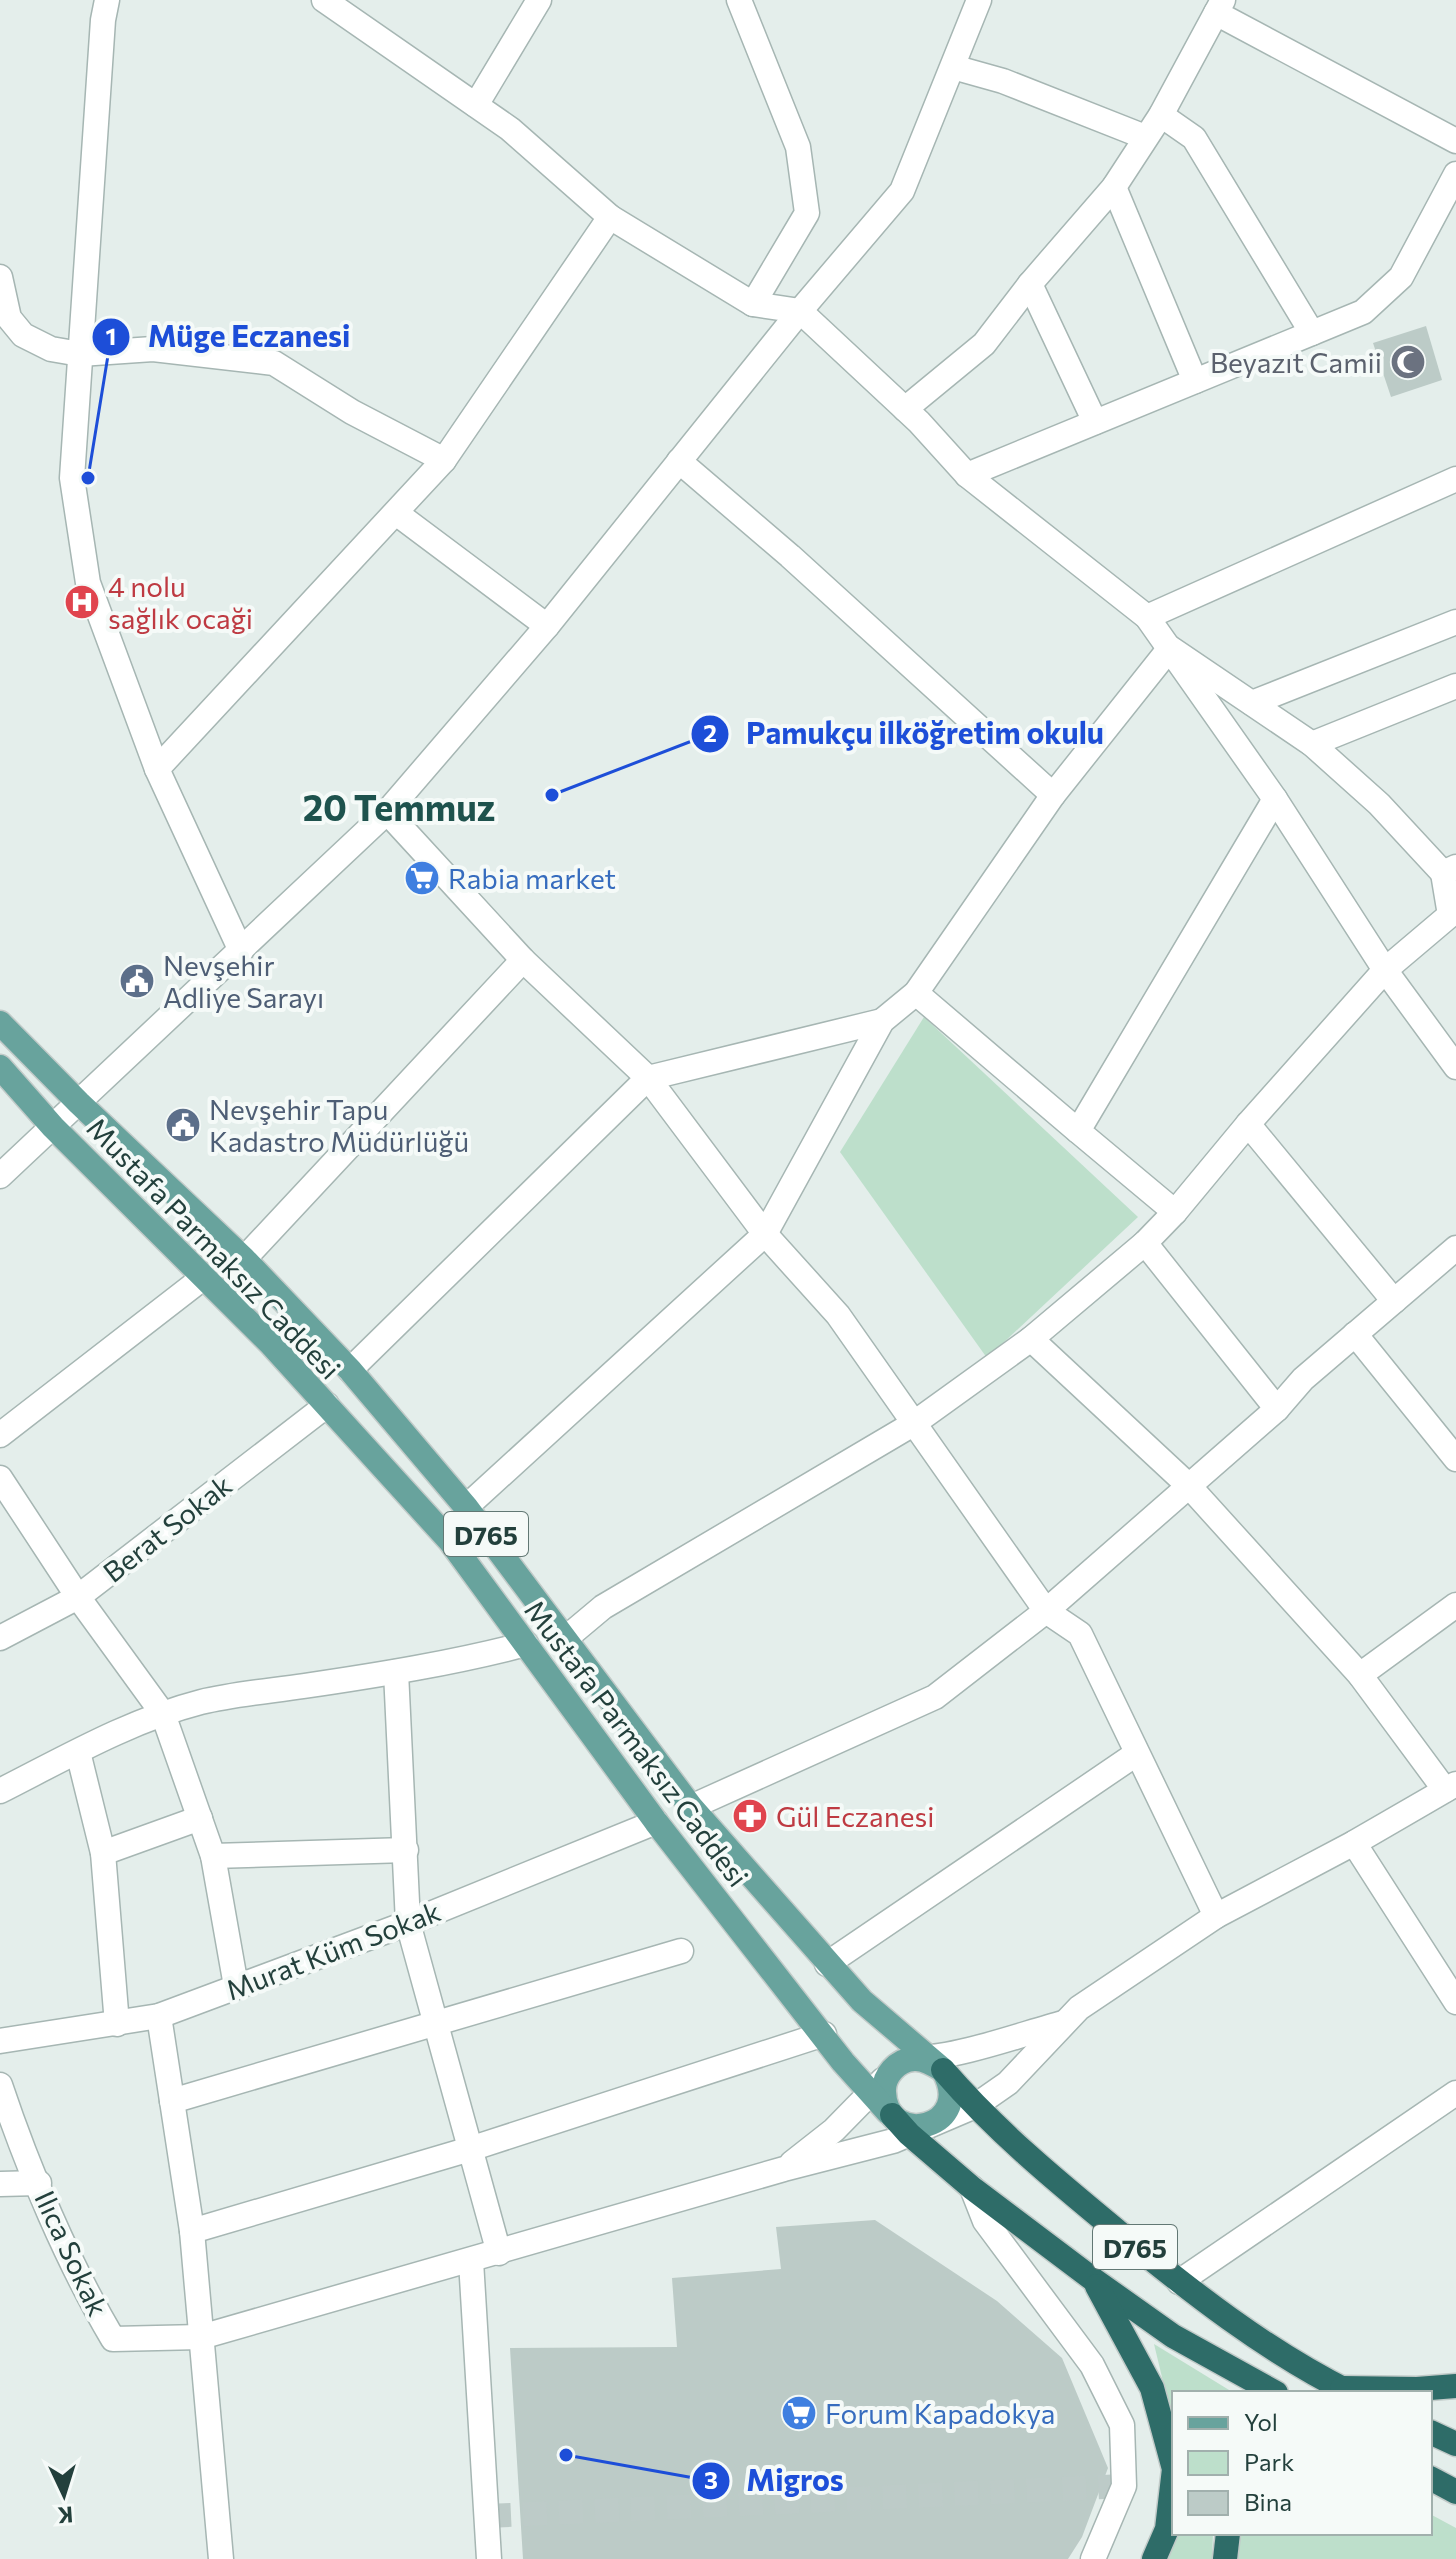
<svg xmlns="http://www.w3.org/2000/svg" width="1456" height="2559" font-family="Commissioner,sans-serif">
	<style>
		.green { fill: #bddfcb }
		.building { fill: #bccbc7 }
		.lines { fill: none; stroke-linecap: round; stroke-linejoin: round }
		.minor-tunnel { stroke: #bdcbc8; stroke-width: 24; stroke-dasharray: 24 12; stroke-linecap: butt }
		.minor-casing { stroke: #a6b6b3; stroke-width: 27 }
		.major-casing { stroke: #c1cac8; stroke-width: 27 }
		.highway-casing { stroke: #c1cac8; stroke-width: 27 }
		.minor { stroke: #fff; stroke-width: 24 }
		.major { stroke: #68a39d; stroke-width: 24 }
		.highway { stroke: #2e6c68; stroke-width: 24 }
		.labels { text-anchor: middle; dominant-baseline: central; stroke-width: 8; stroke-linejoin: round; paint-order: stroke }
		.shield { fill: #f5faf8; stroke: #627874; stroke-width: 2 }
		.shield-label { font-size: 26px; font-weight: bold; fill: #23403c }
		.worship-label { font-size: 28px; fill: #5b616d; stroke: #f5faf8; text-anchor: end }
		.health-label { font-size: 28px; fill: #be3a42; stroke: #f5faf8; text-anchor: start }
		.shop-label { font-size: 28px; fill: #366cbe; stroke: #f5faf8; text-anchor: start }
		.service-label { font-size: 28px; fill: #4e5e75; stroke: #f5faf8; text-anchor: start }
		.street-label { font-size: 28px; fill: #23403c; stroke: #f5faf8 }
		.district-label { font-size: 36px; font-weight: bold; fill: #1e524d; stroke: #f5faf8 }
		.leader { fill: none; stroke: #1d4ed8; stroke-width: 3 }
		.callout-dot { fill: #1d4ed8; stroke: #f5faf8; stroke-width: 3 }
		.mark-label { font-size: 24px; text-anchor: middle; font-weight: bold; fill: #fff }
		.callout-label { font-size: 30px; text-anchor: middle; font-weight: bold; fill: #1d4ed8; stroke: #f5faf8; stroke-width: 8; stroke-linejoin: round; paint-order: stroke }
	</style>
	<rect width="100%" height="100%" fill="#e4eeeb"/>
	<g class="green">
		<polygon points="924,1017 1138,1217 987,1358 840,1152"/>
		<polygon points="1154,2344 1234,2393 1174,2393 1174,2427"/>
		<polygon points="1430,2514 1456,2528 1456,2559 1233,2559 1238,2533 1430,2533"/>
		<polygon points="1174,2533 1213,2533 1212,2559 1164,2559"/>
	</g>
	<g class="building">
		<polygon points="1426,326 1442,380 1391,397 1373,343"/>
		<polygon points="875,2220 997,2301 1062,2358 1108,2468 1082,2537 1068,2559 523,2559 510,2348 677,2347 672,2278 781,2269 776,2227"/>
	</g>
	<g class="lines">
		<polyline class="minor-tunnel" points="487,2516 1124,2486"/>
		<defs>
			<g id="minor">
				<polyline points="107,0 103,20 72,478 88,583 157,769 241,951"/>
				<polyline points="324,0 510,129 610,217 753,304 800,311 919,422 967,475 1147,617 1275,799 1385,970 1456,1067"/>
				<polyline points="739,0 798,147 807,213 753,304"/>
				<polyline points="1216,13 1456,141"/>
				<polyline points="953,67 1003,81 1145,137"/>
				<polyline points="476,105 539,0"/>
				<polyline points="1161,115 1194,138 1312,333"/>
				<polyline points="1114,187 1195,381"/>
				<polyline points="0,277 9,318 23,335 51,349 80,354 153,349 274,363 352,412 444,460"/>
				<polyline points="1030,284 1095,422"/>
				<polyline points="905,409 984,344 1030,284 1114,187 1161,115 1223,0"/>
				<polyline points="679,461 790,556 1053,795 1170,648 1312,744 1379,804 1443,873"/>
				<polyline points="967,475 1363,312 1401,277 1456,174"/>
				<polyline points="396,513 547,626"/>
				<polyline points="1147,617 1456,479"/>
				<polyline points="1252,703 1456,622"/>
				<polyline points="1312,744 1456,686"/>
				<polyline points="157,769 444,460 610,217"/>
				<polyline points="387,812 523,960 648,1078 765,1234 838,1315 1046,1611 1080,1634 1216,1916"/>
				<polyline points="916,993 1078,1131"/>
				<polyline points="1248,1124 1394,1301"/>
				<polyline points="0,1176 387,812 547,626 800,311 902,191 979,0"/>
				<polyline points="1175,1212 1078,1131 1275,799"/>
				<polyline points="1145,1243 1277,1409"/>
				<polyline points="244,1259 523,960"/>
				<polyline points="1355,1334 1456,1459"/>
				<polyline points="1031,1339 1189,1486 1360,1675 1445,1790"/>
				<polyline points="350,1370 648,1078 882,1021"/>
				<polyline points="0,1435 204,1277"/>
				<polyline points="0,1478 78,1597 163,1714 213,1856 236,1986"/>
				<polyline points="466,1507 765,1234 882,1021 916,993 1053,795"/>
				<polyline points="0,1638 78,1597 327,1405"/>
				<polyline points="566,1638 603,1607 913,1424 1031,1339 1145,1243 1175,1212 1248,1124 1385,970 1450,915 1443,873 1456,867"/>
				<polyline points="396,1672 408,1923 499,2253"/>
				<polyline points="1360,1675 1456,1605"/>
				<polyline points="78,1752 103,1853 117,2024"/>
				<path d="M0,1791C65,1758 131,1720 201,1702C234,1694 270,1691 304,1686C379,1675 453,1663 526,1644"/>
				<polyline points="691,1807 935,1697 1046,1611 1277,1409 1303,1379 1456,1248"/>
				<polyline points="1354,1843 1456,2002"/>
				<polyline points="103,1853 200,1818"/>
				<polyline points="213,1856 406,1850"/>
				<polyline points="827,1964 1136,1754"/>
				<polyline points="159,2016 192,2231 221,2559"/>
				<polyline points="0,2041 159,2016 408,1923 656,1822"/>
				<path d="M916,2058C957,2058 1022,2034 1063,2023"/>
				<path d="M0,2085C28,2169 68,2263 113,2339L201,2337L784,2169L893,2141L975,2106L1008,2083L1079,2008L1216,1916L1354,1843L1456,1784"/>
				<polyline points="172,2101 681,1951"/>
				<polyline points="792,2163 834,2130 883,2080"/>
				<polyline points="0,2184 39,2183"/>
				<polyline points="972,2188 985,2221 1092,2365 1122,2425 1124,2486 1093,2559"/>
				<polyline points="192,2231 470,2149 824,2034"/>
				<polyline points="471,2261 489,2559"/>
				<polyline points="1179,2282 1456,2093"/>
			</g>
			<g id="major">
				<path d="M0,1023L79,1103L244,1259L350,1370L466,1507L691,1807L862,2001L943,2070C977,2128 886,2150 884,2092C883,2076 897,2060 914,2059C924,2058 935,2065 943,2070"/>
				<polyline points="0,1067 53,1127 270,1343 450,1541 656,1822 843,2062 888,2112"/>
			</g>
			<g id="highway">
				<path d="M943,2070C997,2132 1054,2179 1117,2231C1190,2291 1266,2351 1351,2393"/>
				<polyline points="892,2115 909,2134 972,2188 1094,2280 1173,2336 1276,2393"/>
				<polyline points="1097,2286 1152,2388 1174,2469 1167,2529 1154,2559"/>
				<polyline points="1342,2388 1417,2389 1456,2386"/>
				<polyline points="1430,2432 1456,2444"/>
				<polyline points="1430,2478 1456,2492"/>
				<polyline points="1225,2559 1228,2533"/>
			</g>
		</defs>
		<use href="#minor" class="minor-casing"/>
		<use href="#major" class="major-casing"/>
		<use href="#highway" class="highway-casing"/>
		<use href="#minor" class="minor"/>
		<use href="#major" class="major"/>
		<use href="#highway" class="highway"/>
	</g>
	<defs>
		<symbol id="mosque-disc" viewBox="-11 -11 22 22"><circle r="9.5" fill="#6b7280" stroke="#f5faf8"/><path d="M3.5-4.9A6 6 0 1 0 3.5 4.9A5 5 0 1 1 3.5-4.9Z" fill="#fff"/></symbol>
		<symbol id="hospital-disc" viewBox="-11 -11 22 22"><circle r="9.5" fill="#e0444e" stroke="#f5faf8"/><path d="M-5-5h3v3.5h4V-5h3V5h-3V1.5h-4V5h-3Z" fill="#fff"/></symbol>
		<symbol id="supermarket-disc" viewBox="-11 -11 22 22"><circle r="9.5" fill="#3f7fe0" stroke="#f5faf8"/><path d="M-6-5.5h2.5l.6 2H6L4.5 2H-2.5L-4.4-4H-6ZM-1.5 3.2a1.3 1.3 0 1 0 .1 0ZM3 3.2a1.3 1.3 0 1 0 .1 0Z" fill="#fff"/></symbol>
		<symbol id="civic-disc" viewBox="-11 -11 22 22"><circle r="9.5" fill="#5c6f8a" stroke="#f5faf8"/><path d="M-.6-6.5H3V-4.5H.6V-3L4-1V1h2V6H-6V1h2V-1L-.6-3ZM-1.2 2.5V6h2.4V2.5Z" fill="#fff"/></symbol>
		<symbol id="pharmacy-disc" viewBox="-11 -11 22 22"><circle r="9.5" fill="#e0444e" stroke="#f5faf8"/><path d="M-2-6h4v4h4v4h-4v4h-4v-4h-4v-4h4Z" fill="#fff"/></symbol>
	</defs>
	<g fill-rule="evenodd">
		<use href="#mosque-disc" x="1388" y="342" width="40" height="40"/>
		<use href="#hospital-disc" x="62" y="582" width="40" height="40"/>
		<use href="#supermarket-disc" x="402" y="858" width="40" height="40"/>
		<use href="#civic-disc" x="117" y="961" width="40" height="40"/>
		<use href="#civic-disc" x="163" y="1105" width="40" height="40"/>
		<use href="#pharmacy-disc" x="730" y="1796" width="40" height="40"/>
		<use href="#supermarket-disc" x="779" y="2393" width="40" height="40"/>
	</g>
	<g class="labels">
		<g class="shield">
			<rect x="444" y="1512" width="84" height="44" rx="6"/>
			<rect x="1093" y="2225" width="84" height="44" rx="6"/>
		</g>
		<g class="shield-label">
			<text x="486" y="1534">D765</text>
			<text x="1135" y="2247">D765</text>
		</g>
		<g class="worship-label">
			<text x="1382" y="362">Beyazıt Camii</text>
		</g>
		<g class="health-label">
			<text x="108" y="586">4 nolu<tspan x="108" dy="32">sağlık ocaği</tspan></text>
			<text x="776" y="1816">Gül Eczanesi</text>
		</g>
		<g class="shop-label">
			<text x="448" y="878">Rabia market</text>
			<text x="825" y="2413">Forum Kapadokya</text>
		</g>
		<g class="service-label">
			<text x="163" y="965">Nevşehir<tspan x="163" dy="32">Adliye Sarayı</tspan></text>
			<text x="209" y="1109">Nevşehir Tapu<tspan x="209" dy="32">Kadastro Müdürlüğü</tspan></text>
		</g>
		<g class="street-label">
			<text transform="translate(214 1248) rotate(46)">Mustafa Parmaksız Caddesi</text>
			<text transform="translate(167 1528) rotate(-38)">Berat Sokak</text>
			<text transform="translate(637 1743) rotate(53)">Mustafa Parmaksız Caddesi</text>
			<text transform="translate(333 1950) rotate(-21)">Murat Küm Sokak</text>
			<text transform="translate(72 2253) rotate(65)">Ilıca Sokak</text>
		</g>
		<g class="district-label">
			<text x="399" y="806">20 Temmuz</text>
		</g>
	</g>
	<path class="leader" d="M88 478L111 337M552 795L710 734M566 2455L711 2481"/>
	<g class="callout-dot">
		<circle cx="88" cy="478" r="8"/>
		<circle cx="552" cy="795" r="8"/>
		<circle cx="566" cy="2455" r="8"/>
		<circle cx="111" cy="337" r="20"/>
		<circle cx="710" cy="734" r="20"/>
		<circle cx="711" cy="2481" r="20"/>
	</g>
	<g class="mark-label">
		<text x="111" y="345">1</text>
		<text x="710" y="742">2</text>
		<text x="711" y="2489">3</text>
	</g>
	<g class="callout-label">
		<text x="249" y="347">Müge Eczanesi</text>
		<text x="925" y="744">Pamukçu ilköğretim okulu</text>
		<text x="795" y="2491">Migros</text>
	</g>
	<rect x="1172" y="2391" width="260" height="144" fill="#f5faf8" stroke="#a1b0ad" stroke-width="2"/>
	<rect x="1188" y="2417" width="40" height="12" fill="#68a39d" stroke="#a1b0ad" stroke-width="2"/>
	<text x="1244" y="2431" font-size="24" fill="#23403c">Yol</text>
	<rect x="1188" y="2451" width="40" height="24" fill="#bddfcb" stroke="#a1b0ad" stroke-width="2"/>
	<text x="1244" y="2471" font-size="24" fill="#23403c">Park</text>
	<rect x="1188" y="2491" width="40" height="24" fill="#bccbc7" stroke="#a1b0ad" stroke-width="2"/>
	<text x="1244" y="2511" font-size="24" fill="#23403c">Bina</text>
	<g transform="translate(64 2495) rotate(176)" stroke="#f5faf8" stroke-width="6" paint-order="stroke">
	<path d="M0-6L14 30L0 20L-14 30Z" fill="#23403c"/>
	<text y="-12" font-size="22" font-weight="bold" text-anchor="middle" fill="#23403c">K</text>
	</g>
</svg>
